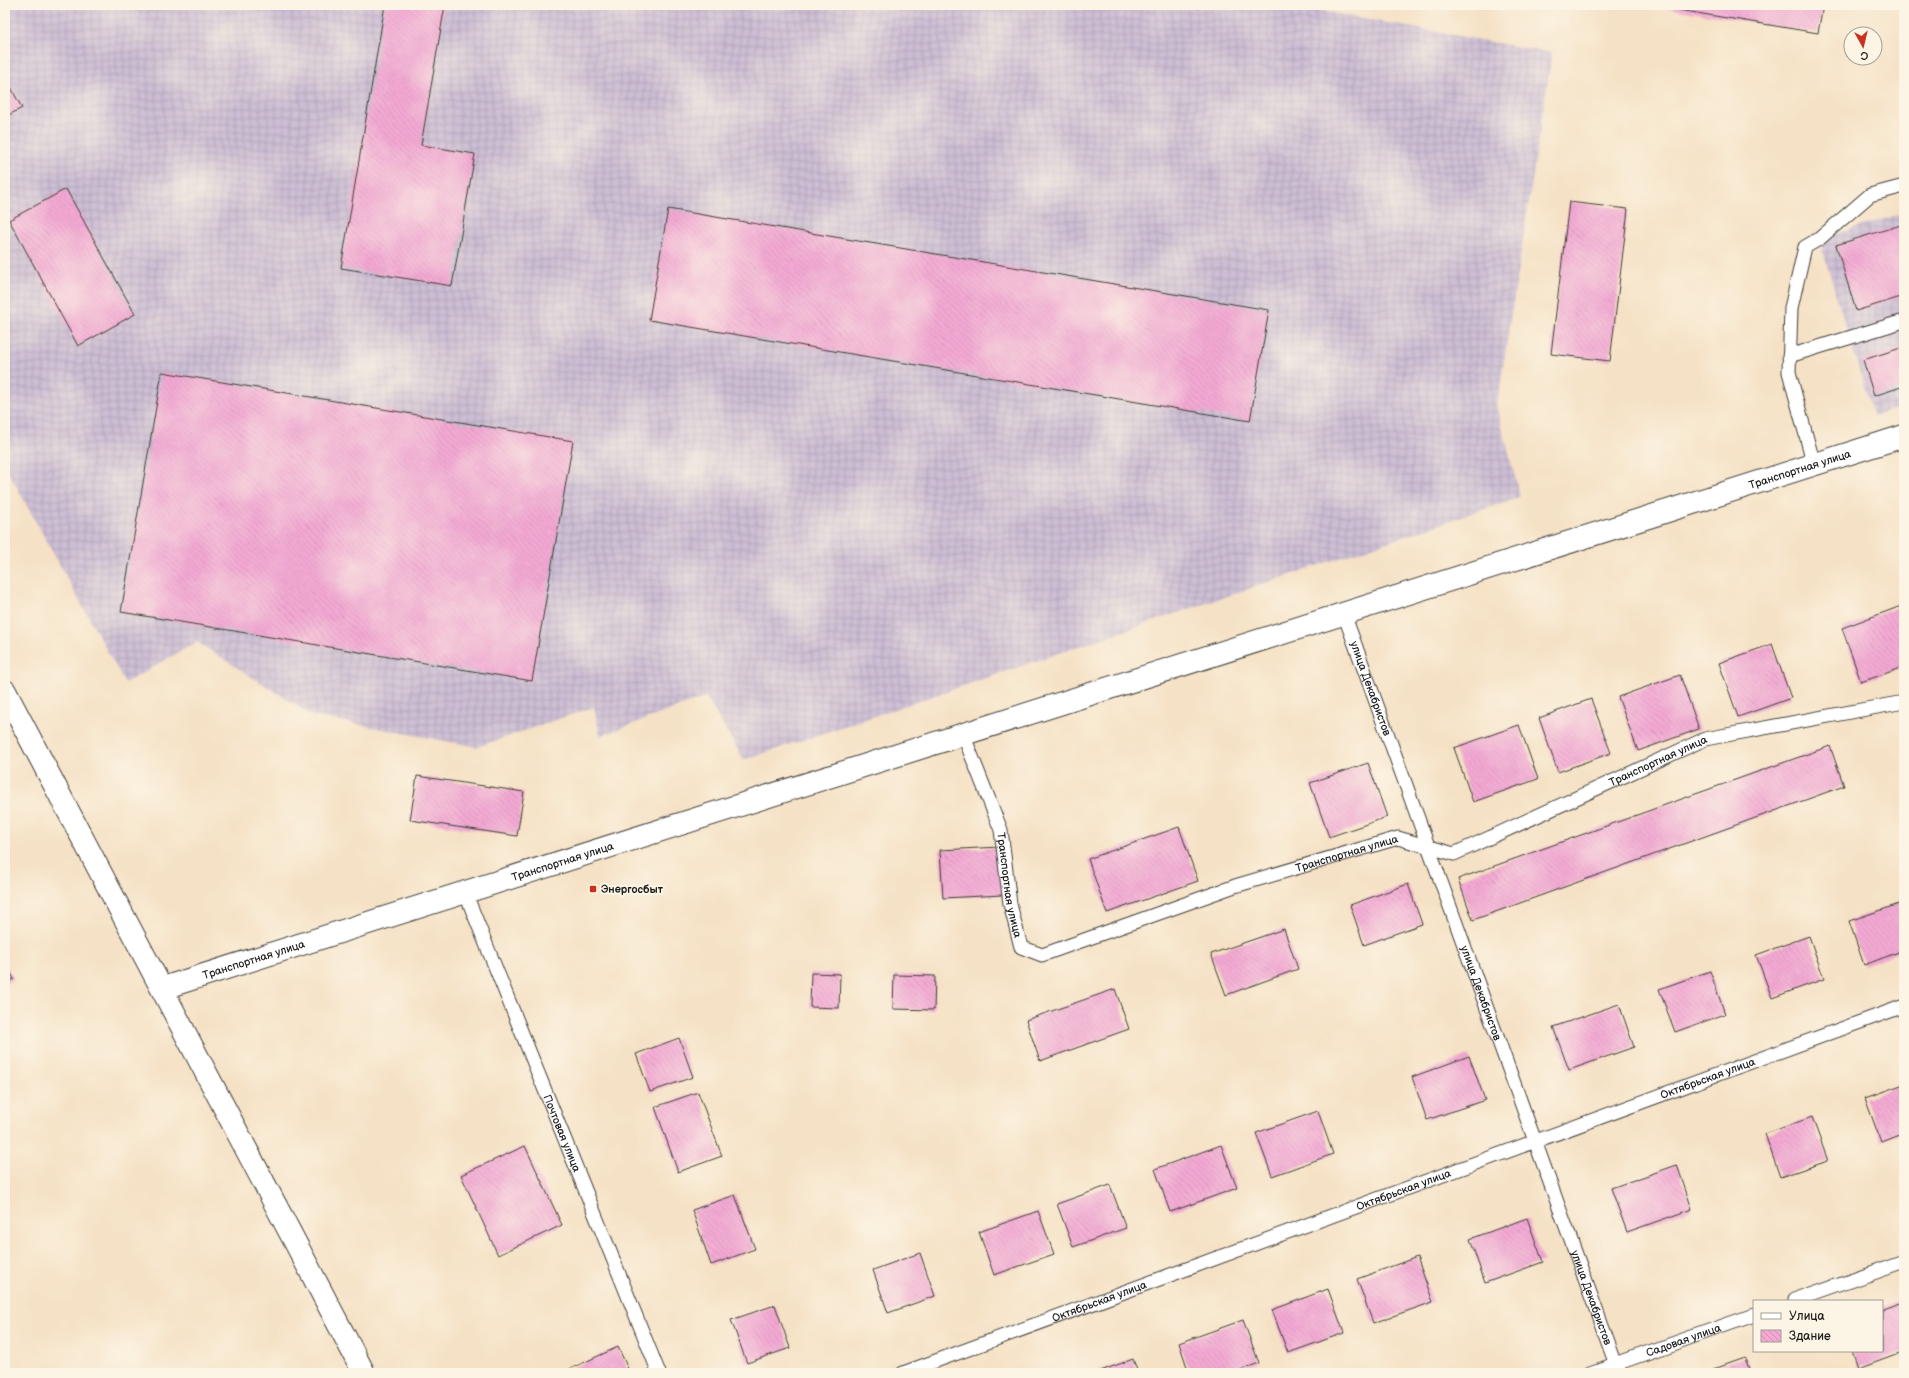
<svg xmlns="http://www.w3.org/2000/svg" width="1909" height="1378" font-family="'Balsamiq Sans',sans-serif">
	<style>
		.industrial { fill: url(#industrial-grid) }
		.building { fill: url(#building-back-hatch) }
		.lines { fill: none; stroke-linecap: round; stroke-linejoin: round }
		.service-casing { stroke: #3d3a35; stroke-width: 15 }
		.tertiary-casing { stroke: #3d3a35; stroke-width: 24 }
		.secondary-casing { stroke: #3d3a35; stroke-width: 24 }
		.service { stroke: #fff; stroke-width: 13 }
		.tertiary { stroke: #fff; stroke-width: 22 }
		.secondary { stroke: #fff; stroke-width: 22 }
		.poi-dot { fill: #c8321e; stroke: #fcf5e5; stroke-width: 1.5 }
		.labels { text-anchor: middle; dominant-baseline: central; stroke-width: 4; stroke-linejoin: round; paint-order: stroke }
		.street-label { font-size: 11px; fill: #1c1c1c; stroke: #fcf5e5 }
		.poi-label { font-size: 11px; font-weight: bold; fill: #1c1c1c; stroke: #fcf5e5; text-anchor: start }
	</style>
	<defs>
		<pattern id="industrial-grid" width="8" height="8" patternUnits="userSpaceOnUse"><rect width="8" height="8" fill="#ccbed4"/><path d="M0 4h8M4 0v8" fill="none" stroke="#afa3b5"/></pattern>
		<pattern id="building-back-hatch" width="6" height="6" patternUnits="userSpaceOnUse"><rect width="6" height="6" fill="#f3a9d3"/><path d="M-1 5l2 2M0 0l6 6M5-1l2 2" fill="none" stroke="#d091b5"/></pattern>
	</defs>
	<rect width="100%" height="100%" fill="#fcf5e5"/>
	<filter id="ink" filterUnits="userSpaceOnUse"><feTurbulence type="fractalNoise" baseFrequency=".025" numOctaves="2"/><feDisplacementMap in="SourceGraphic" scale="8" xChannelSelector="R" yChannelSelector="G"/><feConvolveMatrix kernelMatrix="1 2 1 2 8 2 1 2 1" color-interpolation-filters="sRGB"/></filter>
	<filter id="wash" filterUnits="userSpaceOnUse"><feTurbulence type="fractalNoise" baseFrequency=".012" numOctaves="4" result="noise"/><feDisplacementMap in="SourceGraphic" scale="16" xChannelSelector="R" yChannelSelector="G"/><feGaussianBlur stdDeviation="0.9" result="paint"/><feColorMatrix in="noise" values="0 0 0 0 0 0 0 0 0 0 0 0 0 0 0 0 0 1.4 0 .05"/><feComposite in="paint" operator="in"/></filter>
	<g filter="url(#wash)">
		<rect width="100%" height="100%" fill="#f5e1c5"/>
		<g class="industrial">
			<polygon points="5,5 1289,5 1552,53 1497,406 1520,497 744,760 706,697 600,736 594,707 477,747 313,716 197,642 125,683 5,466"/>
			<polygon points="1904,213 1904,407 1873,416 1819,239"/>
		</g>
		<g id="blocks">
			<g class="building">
				<polygon points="385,5 445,5 421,145 475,154 452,286 341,268"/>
				<polygon points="1648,5 1823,5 1818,33"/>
				<polygon points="5,77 22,108 5,117"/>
				<polygon points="66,189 135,314 78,346 9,220"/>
				<polygon points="1569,202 1628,209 1610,361 1551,354"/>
				<polygon points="668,209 1269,310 1250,421 649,320"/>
				<polygon points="1904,224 1904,296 1856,311 1836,245"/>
				<polygon points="1904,347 1904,386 1874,396 1863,360"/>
				<polygon points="162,372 573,441 532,681 121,612"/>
				<polygon points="1904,605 1904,667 1861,682 1842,628"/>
				<polygon points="1772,644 1791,698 1738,717 1719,663"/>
				<polygon points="1680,675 1699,729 1638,751 1618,697"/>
				<polygon points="1591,699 1611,753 1558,772 1539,718"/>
				<polygon points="1519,725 1538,779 1473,802 1454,748"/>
				<polygon points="1830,746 1844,786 1473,920 1458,879"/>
				<polygon points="1368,763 1387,817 1329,837 1310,783"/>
				<polygon points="417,776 524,792 517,836 410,820"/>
				<polygon points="1179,827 1198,881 1107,913 1088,859"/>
				<polygon points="1000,847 1003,895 943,898 940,850"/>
				<polygon points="1408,884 1422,924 1364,945 1350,905"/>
				<polygon points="1899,904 1904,919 1904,950 1864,965 1849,921"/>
				<polygon points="1284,929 1298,969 1226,995 1211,954"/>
				<polygon points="1809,936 1824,979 1772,998 1756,955"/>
				<polygon points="5,963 14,979 5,984"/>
				<polygon points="1710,971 1725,1014 1675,1032 1659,989"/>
				<polygon points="811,973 840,974 839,1008 810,1007"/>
				<polygon points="894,975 935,976 934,1010 893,1009"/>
				<polygon points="1115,989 1129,1029 1040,1061 1026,1020"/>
				<polygon points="1619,1004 1634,1047 1569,1070 1553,1027"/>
				<polygon points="679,1038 693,1077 650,1092 636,1054"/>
				<polygon points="1469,1056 1485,1100 1427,1120 1412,1077"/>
				<polygon points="1904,1084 1904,1133 1881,1142 1865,1098"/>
				<polygon points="698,1092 722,1156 678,1172 655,1107"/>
				<polygon points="1318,1111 1333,1154 1272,1176 1256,1133"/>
				<polygon points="1812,1117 1828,1161 1780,1177 1765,1134"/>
				<polygon points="1221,1145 1237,1188 1170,1212 1155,1169"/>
				<polygon points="525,1146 562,1225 498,1255 461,1175"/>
				<polygon points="1677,1165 1692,1209 1627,1232 1611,1188"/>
				<polygon points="1110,1185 1126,1228 1073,1247 1057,1204"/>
				<polygon points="735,1195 755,1249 711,1265 692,1210"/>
				<polygon points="1038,1211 1054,1254 994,1275 979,1232"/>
				<polygon points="1527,1218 1543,1262 1485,1283 1470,1239"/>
				<polygon points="920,1253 935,1296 888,1313 873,1270"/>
				<polygon points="1417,1257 1433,1302 1373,1323 1357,1279"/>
				<polygon points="1328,1289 1344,1333 1288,1353 1272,1310"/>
				<polygon points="1901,1301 1904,1310 1904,1351 1858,1368 1852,1351 1882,1351 1882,1308"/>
				<polygon points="775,1305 790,1348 747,1363 731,1320"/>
				<polygon points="1243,1320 1259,1363 1232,1373 1189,1373 1179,1343"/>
				<polygon points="618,1347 630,1373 561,1373"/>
				<polygon points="1745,1357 1751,1373 1700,1373"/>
				<polygon points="1133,1359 1138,1373 1095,1373"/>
			</g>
		</g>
	</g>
	<g filter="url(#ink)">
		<use href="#blocks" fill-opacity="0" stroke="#3d3a35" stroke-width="1"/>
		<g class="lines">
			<defs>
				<g id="service">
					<polyline points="1789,356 1904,321"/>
					<polyline points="1814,465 1789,372 1791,308 1805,247 1819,239 1870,195 1904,186"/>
					<path id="s1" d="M1344,614L1619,1373"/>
					<path id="s2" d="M963,734L1001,830L1010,904L1021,947L1042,955L1235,886L1398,838L1454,854L1705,739L1904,702"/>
					<path id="s3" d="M465,892L659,1373"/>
					<polyline points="1794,1301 1904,1262"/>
					<path id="s4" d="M903,1373L1904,1006"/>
					<path id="s5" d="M1590,1373L1754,1315"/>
				</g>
				<g id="tertiary">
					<path id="s6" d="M163,988L1904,436"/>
				</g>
				<polyline id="secondary" points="5,691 364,1373"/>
			</defs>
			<use href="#service" class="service-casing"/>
			<use href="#tertiary" class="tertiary-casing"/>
			<use href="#secondary" class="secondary-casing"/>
			<use href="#service" class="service"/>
			<use href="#tertiary" class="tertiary"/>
			<use href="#secondary" class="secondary"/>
		</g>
	</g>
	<rect class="poi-dot" x="589" y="885" width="8" height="8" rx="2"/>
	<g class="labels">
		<g class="street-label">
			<text stroke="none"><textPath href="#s6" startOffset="1717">Транспортная улица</textPath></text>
			<text stroke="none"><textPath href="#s1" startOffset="79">улица Декабристов</textPath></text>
			<text stroke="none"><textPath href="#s2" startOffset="902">Транспортная улица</textPath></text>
			<text stroke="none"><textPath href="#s2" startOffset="566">Транспортная улица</textPath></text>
			<text stroke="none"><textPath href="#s6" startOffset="419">Транспортная улица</textPath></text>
			<text stroke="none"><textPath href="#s2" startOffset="159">Транспортная улица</textPath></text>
			<text stroke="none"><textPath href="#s6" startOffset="95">Транспортная улица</textPath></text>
			<text stroke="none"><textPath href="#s1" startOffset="403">улица Декабристов</textPath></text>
			<text stroke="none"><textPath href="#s4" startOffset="857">Октябрьская улица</textPath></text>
			<text stroke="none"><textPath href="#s3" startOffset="260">Почтовая улица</textPath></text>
			<text stroke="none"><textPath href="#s4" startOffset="533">Октябрьская улица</textPath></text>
			<text stroke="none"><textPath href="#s1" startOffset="727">улица Декабристов</textPath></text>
			<text stroke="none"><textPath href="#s4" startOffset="209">Октябрьская улица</textPath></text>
			<text stroke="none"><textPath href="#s5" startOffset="99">Садовая улица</textPath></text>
		</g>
		<g class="poi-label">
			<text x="601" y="889">Энергосбыт</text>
		</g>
	</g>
	<rect width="1909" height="1378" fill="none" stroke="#fcf5e5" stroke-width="20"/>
	<rect x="1753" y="1300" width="130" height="52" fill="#fcf5e5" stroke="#a29e95"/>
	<rect x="1761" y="1313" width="20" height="6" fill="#ffffff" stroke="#a29e95"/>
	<text x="1789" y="1320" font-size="12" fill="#1c1c1c">Улица</text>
	<rect x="1761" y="1330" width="20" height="12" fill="url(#building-back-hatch)" stroke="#a29e95"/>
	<text x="1789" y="1340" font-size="12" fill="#1c1c1c">Здание</text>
	<g transform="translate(1863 46) rotate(172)"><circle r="19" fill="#fcf5e5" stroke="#a29e95"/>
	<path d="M0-3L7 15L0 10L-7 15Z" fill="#c8321e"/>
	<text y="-6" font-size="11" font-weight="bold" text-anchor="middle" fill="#1c1c1c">С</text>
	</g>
</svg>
